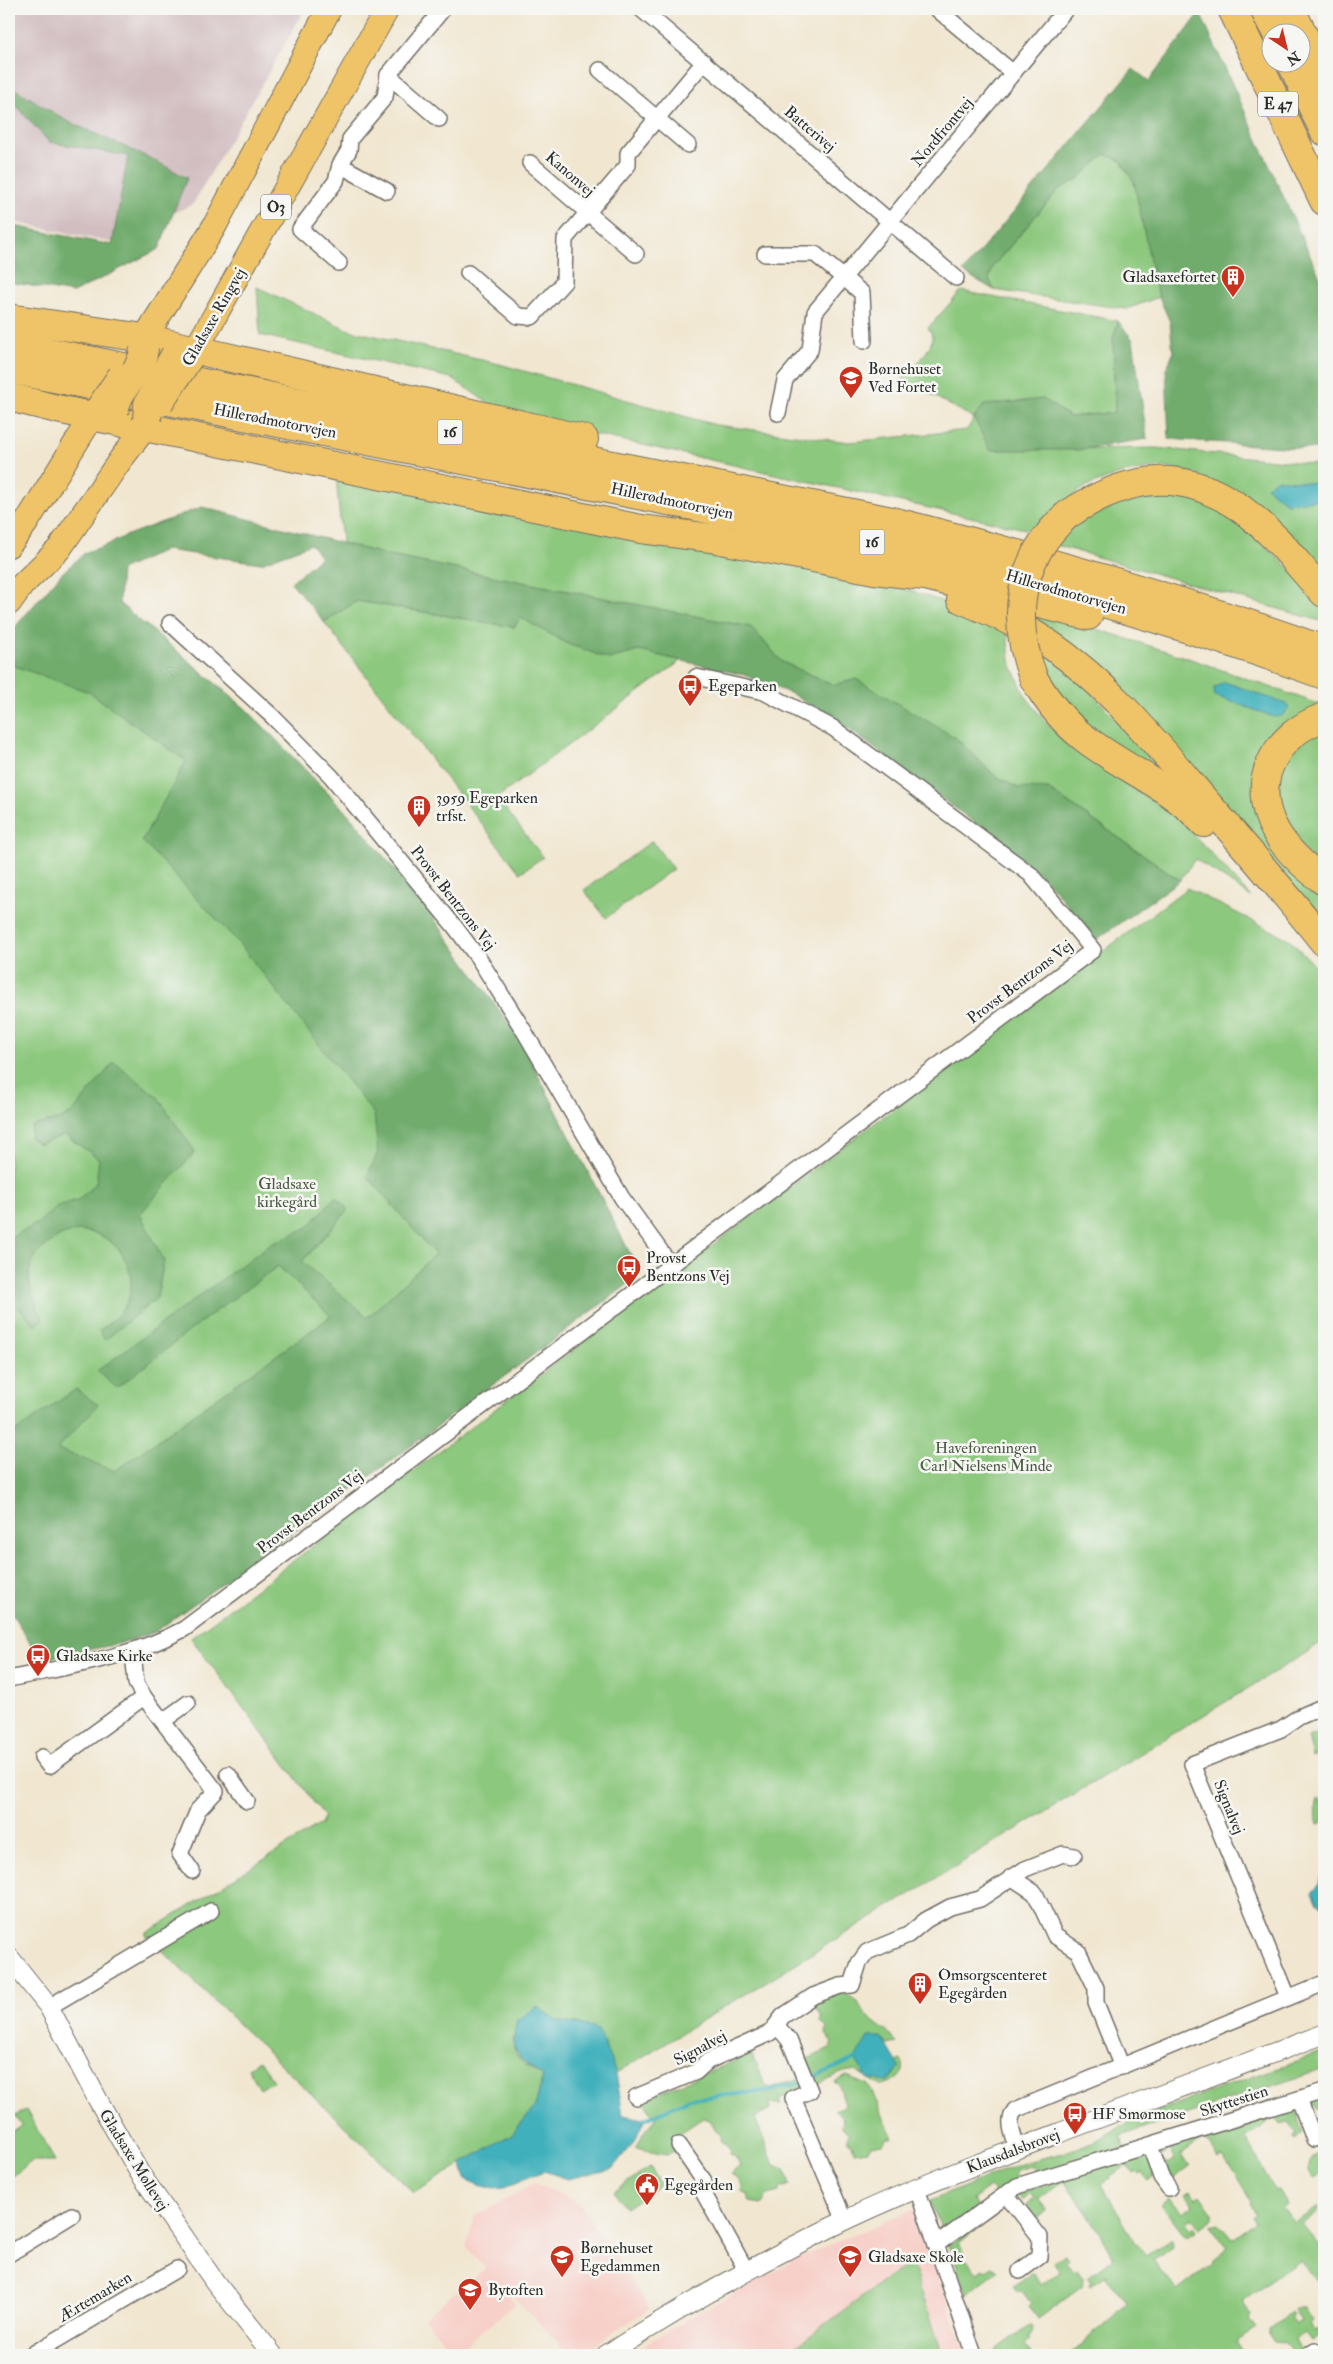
<svg xmlns="http://www.w3.org/2000/svg" width="1333" height="2364" font-family="'IM FELL Double Pica',serif">
	<style>
		.built { fill: #f7d0c9 }
		.industrial { fill: #d2bec1 }
		.green { fill: #8cc87e; stroke: #5c7a54 }
		.forest { fill: #71ac6d; stroke: #4e6c4c }
		.water { fill: #41b0bc; stroke: #366e74 }
		.lines { fill: none; stroke-linecap: round; stroke-linejoin: round }
		.stream { stroke: #41b0bc; stroke-width: 4 }
		.minor-casing { stroke: #706d65; stroke-width: 18 }
		.tertiary-casing { stroke: #706d65; stroke-width: 21 }
		.primary-casing { stroke: #706d65; stroke-width: 26 }
		.motorway-casing { stroke: #706d65; stroke-width: 30 }
		.minor { stroke: #fff; stroke-width: 15 }
		.tertiary { stroke: #fff; stroke-width: 19 }
		.primary { stroke: #efc469; stroke-width: 24 }
		.motorway { stroke: #efc469; stroke-width: 28 }
		.primary-bridge-casing { stroke: #706d65; stroke-width: 26; stroke-linecap: butt }
		.motorway-bridge-casing { stroke: #706d65; stroke-width: 30; stroke-linecap: butt }
		.primary-bridge { stroke: #efc469; stroke-width: 24 }
		.motorway-bridge { stroke: #efc469; stroke-width: 28 }
		.labels { text-anchor: middle; dominant-baseline: central; stroke-width: 5; stroke-linejoin: round; paint-order: stroke }
		.shield { fill: #f6f6f2; stroke: #686867; stroke-width: 1 }
		.shield-label { font-size: 15px; font-weight: bold; fill: #2b2b2b }
		.street-label { font-size: 16px; fill: #2b2b2b; stroke: #f6f6f2 }
		.poi-label { font-size: 16px; fill: #2b2b2b; stroke: #f6f6f2; text-anchor: start }
		.park-label { font-size: 16px; fill: #485a44; stroke: #f6f6f2 }
	</style>
	<rect width="100%" height="100%" fill="#f6f6f2"/>
	<filter id="ink" filterUnits="userSpaceOnUse"><feTurbulence type="fractalNoise" baseFrequency=".02" numOctaves="2"/><feDisplacementMap in="SourceGraphic" scale="10" xChannelSelector="R" yChannelSelector="G"/><feConvolveMatrix kernelMatrix="1 2 1 2 8 2 1 2 1" color-interpolation-filters="sRGB"/></filter>
	<filter id="wash" filterUnits="userSpaceOnUse"><feTurbulence type="fractalNoise" baseFrequency=".0096" numOctaves="4" result="noise"/><feDisplacementMap in="SourceGraphic" scale="20" xChannelSelector="R" yChannelSelector="G"/><feGaussianBlur stdDeviation="1.12" result="paint"/><feColorMatrix in="noise" values="0 0 0 0 0 0 0 0 0 0 0 0 0 0 0 0 0 1.4 0 .05"/><feComposite in="paint" operator="in"/></filter>
	<g filter="url(#wash)">
		<rect width="100%" height="100%" fill="#f1e7d1"/>
		<g class="built">
			<polygon points="534,2183 579,2203 650,2308 580,2355 570,2355 494,2277 516,2304 453,2354 424,2317 486,2268 466,2247 475,2216"/>
			<polygon points="914,2209 967,2355 629,2355 687,2319 798,2258"/>
		</g>
		<polygon class="industrial" points="9,9 305,9 193,204 109,242 9,221"/>
		<g class="green">
			<polygon points="1105,154 1121,161 1134,182 1159,297 1127,309 994,290 989,279 993,266 1059,189 1078,179"/>
			<path d="M257,287L349,330L499,364L716,425L849,442L967,430L974,418L902,379C912,367 943,343 928,328L961,291L1118,321L1113,339L1115,412L1070,417L1043,399L990,450L1157,448L1324,465V580L1197,474L1163,467L1123,473L1087,486L1054,509L1034,531L506,415L451,378L260,335Z"/>
			<polygon points="336,477 894,585 961,608 1007,629 1010,661 1025,695 1046,723 1073,747 1145,789 1175,814 1251,897 1195,859 1180,880 1048,789 1018,788 994,775 956,738 782,662 751,627 395,557 342,543"/>
			<polygon points="1205,490 1324,600 1324,622 1052,544 1116,492"/>
			<polygon points="357,601 514,627 521,617 568,644 609,658 639,651 682,660 497,798 543,857 520,873 324,622"/>
			<polygon points="1027,607 1188,658 1324,706 1261,759 1300,877 1324,894 1324,930 1027,621"/>
			<polygon points="145,624 247,710 351,817 424,905 519,1038 639,1271 635,1279 392,1460 155,1632 114,1645 58,1567 9,1601 9,634"/>
			<polygon points="1027,642 1071,669 1175,787 1059,713"/>
			<polygon points="1324,726 1324,872 1282,827 1274,771 1295,742"/>
			<polygon points="652,841 673,869 606,918 584,890"/>
			<polygon points="1187,888 1289,939 1324,975 1324,1642 616,2073 597,2028 558,2021 513,2037 516,2054 524,2064 543,2076 535,2107 512,2134 414,2193 145,1934 321,1824 324,1816 191,1638"/>
			<polygon points="1324,1730 1324,1753 1313,1757 1308,1737"/>
			<path d="M1317,1799C1325,1803 1324,1813 1324,1821L1319,1825L1315,1810Z"/>
			<path d="M844,1993C858,1999 860,2008 870,2018C879,2028 890,2031 897,2043L888,2045L882,2037L899,2067L897,2062L901,2060L903,2064C904,2070 903,2074 898,2077C872,2099 868,2068 849,2071C837,2073 824,2082 813,2087L803,2061L830,2049L833,2043L826,2034L827,2028L820,2021L822,2018L816,2007L809,2008L808,2005L835,1994Z"/>
			<path d="M749,2048L765,2085L770,2088L800,2078L805,2089L779,2099L781,2104H769L770,2110L755,2118L774,2165L785,2169L790,2185L781,2188L779,2192C770,2195 766,2193 762,2204L750,2202L748,2194L741,2191L742,2186L737,2178L731,2174L740,2166L735,2156L730,2154L731,2150L727,2145L722,2143L721,2135L715,2130L711,2121L703,2118L677,2135L681,2141L675,2151L667,2154L635,2148L655,2118L642,2100L747,2056L745,2050Z"/>
			<polygon points="1324,2051 1324,2069 1121,2136 1124,2148 1036,2174 1033,2165 1015,2171 1018,2180 996,2194 990,2187 973,2200 978,2208 946,2230 942,2230 930,2201 1026,2162 1063,2153 1100,2139 1133,2120"/>
			<polygon points="259,2060 273,2081 260,2089 248,2068"/>
			<polygon points="847,2076 866,2084 871,2090 893,2138 887,2138 882,2144 870,2146 868,2150 854,2152 852,2144 847,2140 848,2133 842,2127 843,2119 834,2110 843,2107 845,2104 839,2085 834,2082"/>
			<polygon points="1324,2099 1324,2124 1317,2129 1311,2120 1314,2118 1317,2120 1323,2114 1311,2103"/>
			<polygon points="1292,2109 1297,2112 1303,2132 1295,2139 1293,2136 1296,2133 1288,2122 1280,2126 1274,2117 1246,2138 1275,2191 1278,2190 1287,2204 1283,2208 1295,2223 1319,2206 1318,2212 1302,2224 1324,2251 1324,2281 1319,2284 1300,2260 1243,2301 1251,2315 1249,2320 1256,2328 1235,2342 1244,2355 1069,2355 1127,2304 1106,2275 1091,2286 1090,2284 1092,2282 1088,2277 1114,2258 1088,2213 1064,2181 1038,2200 1047,2211 1036,2219 1026,2205 1035,2199 1031,2193 1022,2200 1017,2194 1142,2154 1149,2158 1155,2175 1148,2181 1142,2172 1139,2174 1136,2171 1134,2173 1127,2165 1102,2184 1135,2243 1146,2256 1171,2238 1172,2246 1153,2260 1177,2291 1214,2263 1212,2261 1228,2248 1211,2225 1219,2223 1233,2239 1256,2222 1252,2216 1256,2213 1250,2203 1251,2201 1223,2156 1219,2158 1205,2138 1181,2155 1190,2167 1173,2180 1164,2164 1166,2162 1168,2164 1175,2159 1168,2149 1162,2156 1159,2155 1161,2148"/>
			<polygon points="26,2110 55,2161 32,2161 9,2179 9,2134 21,2126 15,2116"/>
			<polygon points="1320,2152 1324,2158 1324,2172 1315,2179 1308,2169 1311,2159"/>
			<polygon points="650,2167 661,2184 626,2208 614,2191"/>
			<polygon points="1191,2191 1196,2198 1200,2195 1213,2214 1213,2219 1200,2228 1192,2218 1186,2223 1191,2230 1194,2227 1197,2231 1189,2236 1185,2236 1161,2205 1170,2197 1182,2212 1193,2204 1186,2194"/>
			<polygon points="1002,2205 1007,2207 958,2243 965,2253 963,2255 977,2273 983,2269 986,2271 991,2267 997,2271 967,2294 949,2245"/>
			<polygon points="1065,2254 1068,2259 1066,2262 1073,2272 1076,2270 1084,2280 1083,2286 1038,2319 1028,2306 1031,2303 1021,2290 1018,2292 1013,2286 1032,2273 1041,2285 1060,2272 1054,2262"/>
			<polygon points="911,2261 943,2355 784,2355"/>
			<polygon points="1299,2307 1303,2307 1313,2320 1310,2323 1315,2330 1319,2328 1322,2333 1312,2340 1306,2332 1295,2340 1301,2352 1293,2355 1284,2343 1274,2342 1269,2335 1269,2329 1291,2312 1293,2316 1290,2318 1295,2325 1301,2321 1294,2310"/>
			<polygon points="1031,2324 1033,2327 1032,2333 1028,2338 1030,2340 1025,2345 1032,2355 990,2355"/>
		</g>
		<g class="forest">
			<polygon points="1200,13 1324,286 1324,450 1169,439 1166,369 1173,354 1170,322 1159,297 1153,275 1134,182 1121,161 1105,154 1078,179 1059,189 993,266 989,279 994,290 963,272 1133,69 1149,81"/>
			<polygon points="9,85 67,121 152,159 187,178 159,249 73,293 9,282 9,225 112,245 128,156 49,142 9,98"/>
			<polygon points="1118,321 1133,340 1147,439 1077,450 990,450 974,418 984,405 1043,399 1070,417 1115,412 1113,339"/>
			<polygon points="202,507 395,557 751,627 782,662 834,685 856,679 956,738 994,775 1018,788 1048,789 1180,880 1096,940 1048,882 1010,849 850,730 792,694 744,675 639,651 609,659 568,644 521,618 514,627 357,601 324,622 291,582 321,557 311,544 261,563 165,550 121,570 119,603 247,710 351,817 424,905 519,1038 639,1271 635,1279 392,1460 155,1632 114,1645 40,1659 9,1609 9,1436 76,1389 98,1405 57,1449 115,1471 331,1316 278,1266 197,1325 117,1388 97,1371 269,1245 308,1227 336,1196 348,1210 302,1262 368,1317 435,1254 367,1176 378,1152 374,1114 237,941 142,841 186,761 89,692 9,664 9,634 61,574 86,552 110,544 125,536"/>
			<path d="M114,1062L157,1096L195,1152L140,1214L164,1261L157,1298L105,1340L99,1331C111,1322 122,1314 128,1300C140,1270 116,1232 82,1231C68,1231 57,1237 47,1245C17,1267 31,1292 43,1320L36,1326L9,1298V1241L13,1236L38,1223L57,1206L78,1200L96,1183L99,1159L65,1135L39,1144L30,1138L32,1126L61,1119L72,1113Z"/>
		</g>
		<g class="water">
			<polygon points="1276,479 1324,484 1324,499 1287,503 1272,492 1267,486"/>
			<polygon points="1225,682 1286,704 1289,708 1282,716 1274,717 1215,696 1214,688"/>
			<polygon points="1322,1874 1324,1874 1324,1907 1316,1902 1312,1892 1320,1884"/>
			<path d="M537,2007L558,2021L597,2028L616,2073L623,2115L645,2119L636,2139L612,2169L568,2179L544,2171C509,2184 502,2197 465,2179L462,2163L512,2134L535,2107L543,2076C518,2060 509,2051 517,2020Z"/>
			<polygon points="868,2037 882,2037 900,2067 888,2081 868,2079 855,2059"/>
		</g>
		<g class="lines">
			<g class="stream">
				<polyline points="809,2079 855,2059"/>
				<polyline points="645,2119 690,2099 766,2091 803,2082"/>
			</g>
		</g>
	</g>
	<g filter="url(#ink)">
		<g class="lines">
			<defs>
				<g id="minor">
					<polyline points="641,9 956,278"/>
					<polyline points="937,9 1013,73"/>
					<polyline points="600,70 688,145"/>
					<polyline points="388,75 439,119"/>
					<polyline points="530,163 636,254"/>
					<polyline points="340,165 387,191"/>
					<polyline points="765,254 815,254 862,293 864,341"/>
					<polyline points="339,263 300,229 336,181 340,165 349,150 350,139 385,97 388,75 443,9"/>
					<polyline points="468,273 518,316 532,317 564,282 565,239 628,165 628,153 704,62"/>
					<polyline points="778,413 785,380 810,350 815,312 1066,9"/>
					<polyline points="170,623 272,716 331,776 455,927 479,959 524,1031 622,1198 670,1264"/>
					<polyline points="133,1652 136,1683 144,1697 216,1791 198,1810 180,1854 192,1871"/>
					<path d="M9,1679C68,1666 131,1658 184,1629L1093,950L1030,874L833,728L764,692L696,677"/>
					<polyline points="163,1721 188,1703"/>
					<polyline points="42,1757 49,1766 144,1697"/>
					<polyline points="228,1774 247,1801"/>
					<polyline points="1011,1877 1035,1893 1055,1936 1078,1951 1096,1988 1096,2003 1122,2067"/>
					<polyline points="1288,1997 1192,1764 1281,1729 1299,1717 1324,1706"/>
					<polyline points="49,2007 211,1911"/>
					<polyline points="777,2026 789,2040 810,2091 793,2098 845,2221"/>
					<polyline points="636,2097 696,2072 708,2061 770,2033 783,2016 813,1996 840,1986 852,1985 859,1963 867,1952 908,1935 926,1920 950,1907 980,1899 1025,1869 1063,1854 1074,1856"/>
					<polyline points="1299,2099 1314,2139"/>
					<polyline points="679,2145 704,2181 703,2192 746,2270"/>
					<polyline points="1150,2146 1161,2177 1169,2188"/>
					<path d="M1017,2149C1014,2135 1006,2122 1015,2110L1324,1983"/>
					<polyline points="917,2189 974,2355"/>
					<polyline points="1006,2194 1040,2237 1039,2257 1020,2271"/>
					<polyline points="936,2245 1017,2186 1324,2091"/>
					<polyline points="9,2254 72,2215"/>
					<polyline points="31,2355 177,2269"/>
					<polyline points="1309,2355 1315,2351 1318,2355"/>
				</g>
				<g id="tertiary">
					<polyline points="9,1957 49,2007 98,2100 139,2172 215,2282 273,2355"/>
					<path d="M606,2355C683,2306 761,2261 844,2221C919,2185 998,2156 1075,2127C1158,2096 1241,2065 1324,2034"/>
				</g>
				<g id="primary">
					<polyline points="139,347 214,227 329,9"/>
					<polyline points="191,358 387,9"/>
					<polyline points="9,545 26,523 97,409"/>
					<polyline points="9,603 22,585 59,549 121,459 151,420"/>
				</g>
				<g id="motorway">
					<polyline points="1232,9 1324,201"/>
					<polyline points="1264,9 1276,32"/>
					<polyline points="1291,9 1324,79"/>
					<polyline points="1291,62 1324,131"/>
					<polyline points="9,318 144,338 584,439"/>
					<path d="M9,344L892,521C1038,558 1182,599 1324,650"/>
					<path d="M9,369L877,543C1028,579 1178,622 1324,675"/>
					<polyline points="9,397 57,409 641,529 711,538 874,570 925,576 1088,616"/>
					<path d="M1067,515C1148,461 1211,472 1278,541C1294,558 1308,577 1324,593"/>
					<path d="M961,599C987,610 1011,620 1035,635C1101,675 1151,737 1200,795C1242,843 1284,892 1324,942"/>
					<path d="M1034,679C1047,701 1062,721 1083,737C1122,768 1170,785 1204,823"/>
					<path d="M1324,717C1274,735 1248,783 1276,832C1288,852 1306,868 1324,881"/>
				</g>
			</defs>
			<use href="#minor" class="minor-casing"/>
			<use href="#tertiary" class="tertiary-casing"/>
			<use href="#primary" class="primary-casing"/>
			<use href="#motorway" class="motorway-casing"/>
			<use href="#minor" class="minor"/>
			<use href="#tertiary" class="tertiary"/>
			<use href="#primary" class="primary"/>
			<use href="#motorway" class="motorway"/>
			<defs>
				<g id="primary-bridge">
					<polyline points="161,404 191,358"/>
					<polyline points="97,409 120,375"/>
				</g>
				<g id="motorway-bridge">
					<path d="M114,413C116,388 143,372 144,348"/>
					<polyline points="147,420 148,404 175,355"/>
					<path d="M1034,679C1010,619 1018,559 1067,515"/>
				</g>
			</defs>
			<use href="#primary-bridge" class="primary-bridge-casing"/>
			<use href="#motorway-bridge" class="motorway-bridge-casing"/>
			<use href="#primary-bridge" class="primary-bridge"/>
			<use href="#motorway-bridge" class="motorway-bridge"/>
		</g>
	</g>
	<defs>
		<symbol id="building-pin" viewBox="-11 -11 22 30"><path d="M0 17L-7.5 6A9.5 9.5 0 1 1 7.5 6Z" fill="#c8321e" stroke="#f6f6f2"/><path d="M-4-6H4V6H1V3H-1V6H-4ZM-2.5-4.3h1.7v1.8h-1.7ZM.8-4.3h1.7v1.8H.8ZM-2.5-1h1.7V.8h-1.7ZM.8-1h1.7V.8H.8Z" fill="#fff"/></symbol>
		<symbol id="school-pin" viewBox="-11 -11 22 30"><path d="M0 17L-7.5 6A9.5 9.5 0 1 1 7.5 6Z" fill="#c8321e" stroke="#f6f6f2"/><path d="M0-5L7-2L0 1L-7-2ZM-4 1L0 2.5L4 1V4Q0 6-4 4Z" fill="#fff"/></symbol>
		<symbol id="bus-pin" viewBox="-11 -11 22 30"><path d="M0 17L-7.5 6A9.5 9.5 0 1 1 7.5 6Z" fill="#c8321e" stroke="#f6f6f2"/><path d="M-5-6H5V4H4V6H2V4H-2V6H-4V4H-5ZM-3.5-4V0h7V-4ZM-3.5 1.2v1.5H-2V1.2ZM2 1.2v1.5H3.5V1.2Z" fill="#fff"/></symbol>
		<symbol id="civic-pin" viewBox="-11 -11 22 30"><path d="M0 17L-7.5 6A9.5 9.5 0 1 1 7.5 6Z" fill="#c8321e" stroke="#f6f6f2"/><path d="M-.6-6.5H3V-4.5H.6V-3L4-1V1h2V6H-6V1h2V-1L-.6-3ZM-1.2 2.5V6h2.4V2.5Z" fill="#fff"/></symbol>
	</defs>
	<g fill-rule="evenodd">
		<use href="#building-pin" x="1219" y="263" width="28" height="38"/>
		<use href="#school-pin" x="837" y="364" width="28" height="38"/>
		<use href="#bus-pin" x="676" y="672" width="28" height="38"/>
		<use href="#building-pin" x="405" y="793" width="28" height="38"/>
		<use href="#bus-pin" x="615" y="1253" width="28" height="38"/>
		<use href="#bus-pin" x="24" y="1642" width="28" height="38"/>
		<use href="#building-pin" x="906" y="1970" width="28" height="38"/>
		<use href="#bus-pin" x="1061" y="2100" width="28" height="38"/>
		<use href="#civic-pin" x="633" y="2171" width="28" height="38"/>
		<use href="#school-pin" x="548" y="2243" width="28" height="38"/>
		<use href="#school-pin" x="836" y="2243" width="28" height="38"/>
		<use href="#school-pin" x="456" y="2276" width="28" height="38"/>
	</g>
	<g class="labels">
		<g class="shield">
			<rect x="1258" y="91.5" width="40" height="25" rx="4"/>
			<rect x="261" y="194.5" width="30" height="25" rx="4"/>
			<rect x="437.5" y="419.5" width="25" height="25" rx="4"/>
			<rect x="859.5" y="529.5" width="25" height="25" rx="4"/>
		</g>
		<g class="shield-label">
			<text x="1278" y="104">E 47</text>
			<text x="276" y="207">O3</text>
			<text x="450" y="432">16</text>
			<text x="872" y="542">16</text>
		</g>
		<g class="street-label">
			<text transform="translate(810 129) rotate(40)">Batterivej</text>
			<text transform="translate(942 132) rotate(-50)">Nordfrontvej</text>
			<text transform="translate(570 174) rotate(41)">Kanonvej</text>
			<text transform="translate(214 317) rotate(-60)">Gladsaxe Ringvej</text>
			<text transform="translate(275 421) rotate(11)">Hillerødmotorvejen</text>
			<text transform="translate(672 501) rotate(12)">Hillerødmotorvejen</text>
			<text transform="translate(1066 592) rotate(16)">Hillerødmotorvejen</text>
			<text transform="translate(453 898) rotate(52)">Provst Bentzons Vej</text>
			<text transform="translate(1020 982) rotate(-37)">Provst Bentzons Vej</text>
			<text transform="translate(310 1512) rotate(-37)">Provst Bentzons Vej</text>
			<text transform="translate(1229 1807) rotate(68)">Signalvej</text>
			<text transform="translate(700 2048) rotate(-28)">Signalvej</text>
			<text transform="translate(1234 2101) rotate(-18)">Skyttestien</text>
			<text transform="translate(1013 2151) rotate(-21)">Klausdalsbrovej</text>
			<text transform="translate(134 2160) rotate(58)">Gladsaxe Møllevej</text>
			<text transform="translate(95 2297) rotate(-31)">Ærtemarken</text>
		</g>
		<g class="poi-label">
			<text x="1216" y="277" text-anchor="end">Gladsaxefortet</text>
			<text x="868" y="369">Børnehuset<tspan x="868" dy="18">Ved Fortet</tspan></text>
			<text x="708" y="686">Egeparken</text>
			<text x="436" y="798">3959 Egeparken<tspan x="436" dy="18">trfst.</tspan></text>
			<text x="646" y="1258">Provst<tspan x="646" dy="18">Bentzons Vej</tspan></text>
			<text x="56" y="1656">Gladsaxe Kirke</text>
			<text x="938" y="1975">Omsorgscenteret<tspan x="938" dy="18">Egegården</tspan></text>
			<text x="1092" y="2114">HF Smørmose</text>
			<text x="664" y="2185">Egegården</text>
			<text x="580" y="2248">Børnehuset<tspan x="580" dy="18">Egedammen</tspan></text>
			<text x="868" y="2257">Gladsaxe Skole</text>
			<text x="488" y="2290">Bytoften</text>
		</g>
		<g class="park-label">
			<text x="287" y="1184">Gladsaxe<tspan x="287" dy="18">kirkegård</tspan></text>
			<text x="986" y="1448">Haveforeningen<tspan x="986" dy="18">Carl Nielsens Minde</tspan></text>
		</g>
	</g>
	<rect width="1333" height="2364" fill="none" stroke="#f6f6f2" stroke-width="30"/>
	<g transform="translate(1286 48) rotate(145)"><circle r="24" fill="#f6f6f2" stroke="#a5a5a2"/>
	<path d="M0-4L9 19L0 12L-9 19Z" fill="#c8321e"/>
	<text y="-8" font-size="14" font-weight="bold" text-anchor="middle" fill="#2b2b2b">N</text>
	</g>
</svg>
